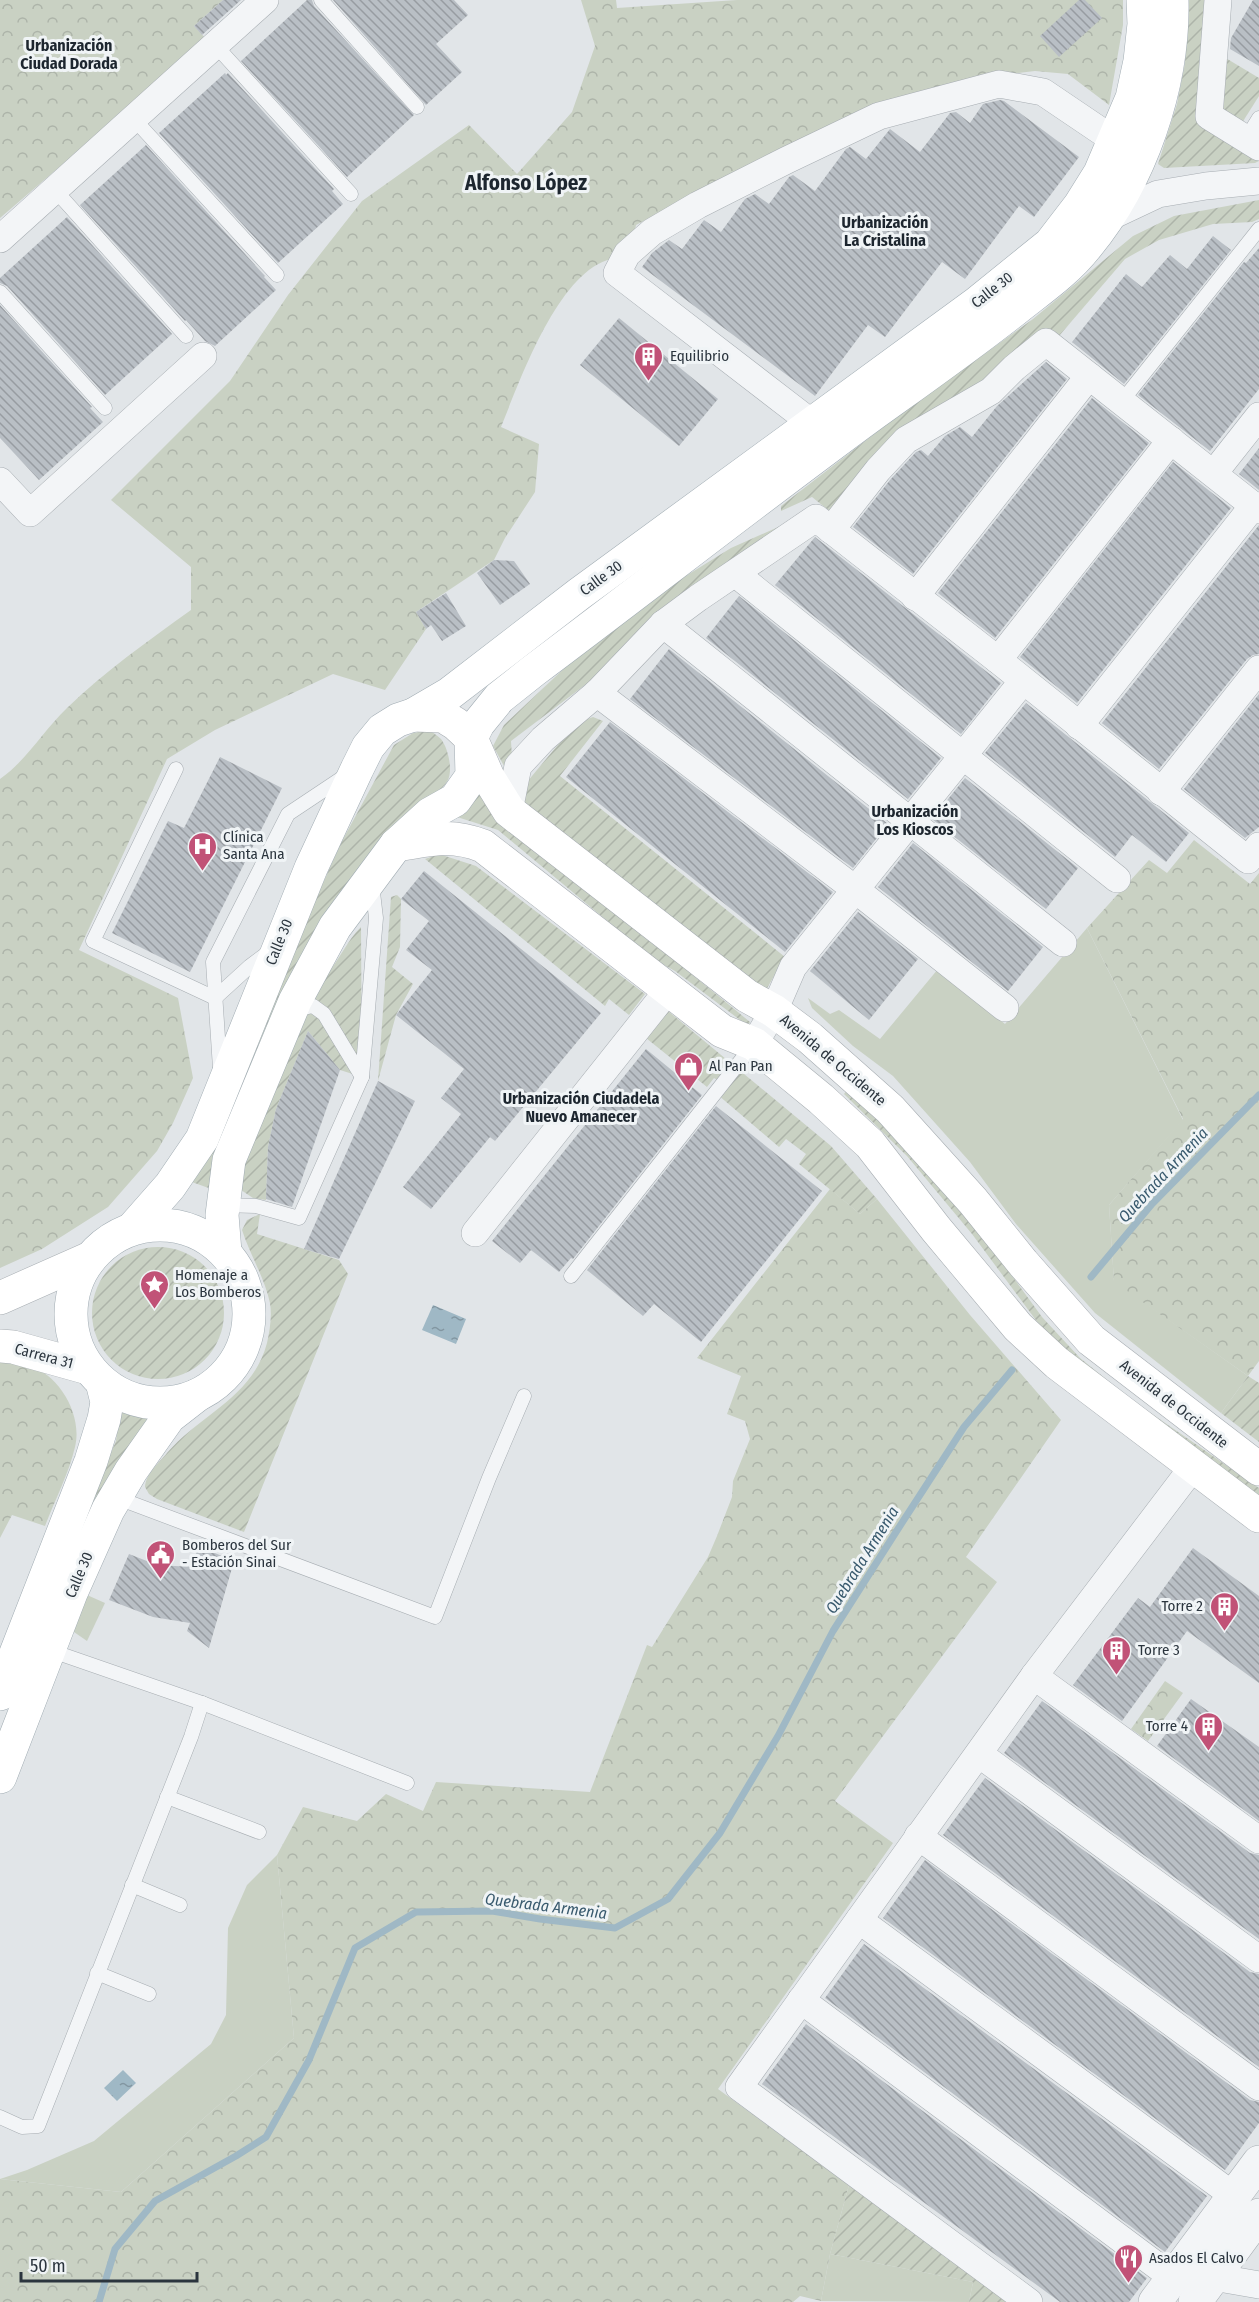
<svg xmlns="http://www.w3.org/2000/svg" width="1259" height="2302" font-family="'Fira Sans Condensed',sans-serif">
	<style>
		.grass { fill: #c9d1c3 }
		.forest { fill: url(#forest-crowns) }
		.garden { fill: url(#garden-furrows) }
		.water { fill: url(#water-ripples) }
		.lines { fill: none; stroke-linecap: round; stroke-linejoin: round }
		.stream { stroke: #9fb8c5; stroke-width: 7 }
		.building { fill: url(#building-back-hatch) }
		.service-casing { stroke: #a7adb2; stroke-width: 15 }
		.minor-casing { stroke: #a7adb2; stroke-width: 28 }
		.tertiary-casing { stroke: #a7adb2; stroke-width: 34 }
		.secondary-casing { stroke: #a7adb2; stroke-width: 34 }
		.primary-casing { stroke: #a1acb3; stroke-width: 34 }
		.service { stroke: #f3f5f7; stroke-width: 14 }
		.minor { stroke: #f3f5f7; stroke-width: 27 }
		.tertiary { stroke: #f3f5f7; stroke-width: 33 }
		.secondary { stroke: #fff; stroke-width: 33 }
		.primary { stroke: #fff; stroke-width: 33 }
		.labels { text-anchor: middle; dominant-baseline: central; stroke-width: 6; stroke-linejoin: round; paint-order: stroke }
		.street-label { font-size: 15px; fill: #2b353e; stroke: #f0f4f6 }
		.poi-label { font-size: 15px; fill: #2b353e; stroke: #f0f4f6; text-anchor: start }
		.neighbourhood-label { font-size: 16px; font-weight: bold; fill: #1d262f; stroke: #f0f4f6 }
		.water-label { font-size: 16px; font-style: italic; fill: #395a6e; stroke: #f0f4f6 }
		.district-label { font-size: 21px; font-weight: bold; fill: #1d262f; stroke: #f0f4f6 }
	</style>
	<defs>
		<pattern id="forest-crowns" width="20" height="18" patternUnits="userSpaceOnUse" patternTransform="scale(1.5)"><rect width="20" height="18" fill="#c9d1c3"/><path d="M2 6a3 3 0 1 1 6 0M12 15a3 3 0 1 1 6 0" fill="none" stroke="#adb4a9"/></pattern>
		<pattern id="garden-furrows" width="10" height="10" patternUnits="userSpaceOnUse" patternTransform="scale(1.5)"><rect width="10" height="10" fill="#c9d1c3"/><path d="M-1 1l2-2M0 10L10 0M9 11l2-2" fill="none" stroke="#adb4a9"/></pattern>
		<pattern id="water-ripples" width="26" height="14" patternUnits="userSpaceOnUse" patternTransform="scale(1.5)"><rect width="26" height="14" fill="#9fb8c5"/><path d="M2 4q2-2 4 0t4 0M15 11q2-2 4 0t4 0" fill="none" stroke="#8296a1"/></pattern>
		<pattern id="building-back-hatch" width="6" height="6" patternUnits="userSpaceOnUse" patternTransform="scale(1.5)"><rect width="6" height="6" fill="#b9bfc5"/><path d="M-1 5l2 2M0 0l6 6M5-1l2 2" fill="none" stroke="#979ca1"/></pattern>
	</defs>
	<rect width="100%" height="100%" fill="#e1e5e8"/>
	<g class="grass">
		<polygon points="1087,928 1183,1120 1109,1205 1114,1281 1248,1376 1221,1413 1095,1313 1016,1224 970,1162 893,1076 853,1046 812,1008 808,998 830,1014 839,1010 880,1039 938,969 1005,1024"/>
		<polygon points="87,1595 105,1603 87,1641 74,1632 73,1626"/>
		<polygon points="277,1855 294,2038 121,2192 0,2179 27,2170 94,2141 211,2044 226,2015 228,1928 247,1885"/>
		<polygon points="830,2254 973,2282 969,2302 821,2301"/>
	</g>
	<g class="forest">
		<polygon points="0,0 223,0 194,26 207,40 0,218"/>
		<path d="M581,0H616L617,8L737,0H1123V25L1109,105L1068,74L1035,71L966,79L691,196L636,225L634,234L616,258C560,265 520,381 501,427L539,444L535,492L505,538L494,560L416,612L426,629L385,690L333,674L215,730L167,759L79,950L178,998L193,1078L173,1123L157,1151L108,1207L42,1249L0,1268V779C27,760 43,731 67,708C105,671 148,641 191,610V567L111,500L230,381L288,295L362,201L469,125L517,174L572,112L595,46Z"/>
		<polygon points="1194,840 1250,884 1259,873 1259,1361 1248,1376 1114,1282 1109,1205 1183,1119 1087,928 1149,860 1167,873"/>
		<polygon points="830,1189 860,1214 877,1199 970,1315 1061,1420 966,1557 997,1582 835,1801 893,1843 718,2089 849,2185 830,2254 821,2301 800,2296 793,2302 0,2302 0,2179 121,2192 294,2038 277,1855 303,1807 357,1821 386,1794 423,1811 436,1782 590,1792 647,1645 652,1647 708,1557 717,1536 732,1497 733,1481 750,1439 745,1421 727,1414 741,1376 697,1358"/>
		<path d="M0,1361C9,1362 19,1362 28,1365C59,1374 83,1415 75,1447C69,1473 55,1500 45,1526L12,1515L0,1538Z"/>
		<polygon points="1165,1681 1183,1693 1148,1741 1131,1729"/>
	</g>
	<g class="garden">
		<polygon points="1187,0 1209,0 1199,122 1259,158 1259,161 1255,163 1164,168 1158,164 1177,104 1185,63"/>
		<polygon points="1219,54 1259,78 1259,96 1240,126 1216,110"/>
		<polygon points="1259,200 1259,219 1252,222 1213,224 1159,240 1125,259 1059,336 832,513 812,497 781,511 781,506 891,421 1033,319 1133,236 1174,216"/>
		<polygon points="785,524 585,685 511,741 512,757 509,775 493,746 504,725 571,662 668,587 731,548"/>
		<polygon points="593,717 603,721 560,776 785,957 766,990 523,813 527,782 576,723"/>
		<path d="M430,730C433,733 438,736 441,739C448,748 453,769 448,780C437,798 408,817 392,831L217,1191L189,1181L341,843L394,745L413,733Z"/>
		<polygon points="481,786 504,820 750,1022 748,1026 675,971 653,959 498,830 457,817"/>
		<polygon points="439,854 476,866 645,994 629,1015 609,999 605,1006 425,859"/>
		<polygon points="397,895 401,899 400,947 392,967 413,984 396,1015 378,1081 391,897"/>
		<path d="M361,927L362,1077L340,1070L308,1031L276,1109L268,1147L266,1200L253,1198L241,1190L244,1139L325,977C338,962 348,939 361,927Z"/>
		<polygon points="668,1011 831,1146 877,1199 860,1214 799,1164 806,1154 786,1139 779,1147 718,1095 725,1085 714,1078 707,1087 646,1038"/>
		<polygon points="848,1089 880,1122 913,1152 978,1229 1042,1317 1080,1358 1132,1400 1259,1488 1259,1498 1130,1405 1075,1362 1038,1323 972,1234 907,1156 844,1094"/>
		<path d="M260,1214L257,1234L339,1260L348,1274L244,1532L157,1499L149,1494L145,1487C146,1473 159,1463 167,1453C201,1414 253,1397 267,1343C270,1330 272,1316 270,1303C264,1276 250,1255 242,1230L247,1220Z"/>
		<circle cx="158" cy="1313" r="66"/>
		<polygon points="1248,1376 1259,1383 1259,1442 1221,1413"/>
		<polygon points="120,1406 133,1416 154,1418 68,1552 116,1441"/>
		<polygon points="849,2185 1011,2302 969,2302 973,2282 830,2254"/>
	</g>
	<g class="water">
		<polygon points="433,1305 466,1319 456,1344 422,1330"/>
		<polygon points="123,2070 136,2083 117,2101 104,2088"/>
	</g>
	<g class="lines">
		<g class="stream">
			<polyline points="1091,1277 1152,1204 1259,1095"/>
			<polyline points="99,2302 115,2249 155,2201 236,2156 266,2137 309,2060 355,1948 416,1912 492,1911 540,1919 615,1928 668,1899 720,1833 778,1736 833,1631 896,1532 964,1427 1012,1370"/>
		</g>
	</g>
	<g class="building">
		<polygon points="223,0 241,0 202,35 194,26"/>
		<polygon points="307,0 312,0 314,6 414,115 347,177 241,61"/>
		<polygon points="333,0 454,0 468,15 436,44 462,72 426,105"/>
		<polygon points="1079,0 1085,0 1102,18 1059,57 1040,36"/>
		<polygon points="1253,0 1259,0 1259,66 1230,49 1231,38"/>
		<polygon points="225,73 226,75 228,73 334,189 332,191 343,204 278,263 159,133"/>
		<polygon points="1000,100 1004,101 1079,157 1034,217 1019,206 965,279 942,262 885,337 868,325 815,396 642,267 652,253 669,240 682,249 704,220 721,232 745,199 755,194 769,204 789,177 793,175 815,191 846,149 850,147 866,159 890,129 920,152 950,113 956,112 970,123 983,104"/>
		<polygon points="146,145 265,276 264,277 276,290 215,346 205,341 186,320 185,321 80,205"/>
		<polygon points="67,217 172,334 105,395 7,286 0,283 0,278"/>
		<polygon points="1213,236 1231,250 1124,384 1072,342 1126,274 1142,287 1170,255 1187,269"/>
		<polygon points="1259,248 1259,389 1210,451 1138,395 1244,262 1246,263"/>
		<polygon points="0,305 92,407 90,408 103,422 39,480 0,438"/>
		<polygon points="619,318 718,399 679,446 580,365"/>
		<polygon points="1046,362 1067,379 913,574 853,527 890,480 916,452 921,450 928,456 945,436 960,427 972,437 997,406"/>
		<polygon points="1092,398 1149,443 995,638 938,593"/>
		<polygon points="1259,448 1259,490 1239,474"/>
		<polygon points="1173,462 1231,508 1077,703 1020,657"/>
		<polygon points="1259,525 1259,654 1253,655 1247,659 1159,769 1102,723"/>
		<polygon points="815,537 1001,683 961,734 775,585"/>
		<polygon points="494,560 514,561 530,584 500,605 477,573"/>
		<polygon points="446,593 466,626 442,641 431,625 426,629 416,612"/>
		<polygon points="739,596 941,758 908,799 706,638"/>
		<polygon points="669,649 888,824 853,868 630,699"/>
		<polygon points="1259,694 1259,827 1245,838 1184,789"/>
		<polygon points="1026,703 1189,833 1166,862 1132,835 1115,857 985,753"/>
		<polygon points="610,722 833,892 785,952 566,777"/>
		<polygon points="220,757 282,788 190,972 112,933 168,821 184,828"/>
		<polygon points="965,778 1078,868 1046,909 932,819"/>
		<polygon points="913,843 1043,947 1008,991 878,887"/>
		<polygon points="424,871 601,1013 495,1141 490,1137 431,1209 403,1187 461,1114 441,1098 464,1069 396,1015 432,970 406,950 429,921 401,899"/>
		<polygon points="858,912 918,959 869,1020 810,971"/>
		<polygon points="308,1031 340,1070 292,1207 266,1199 268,1147 276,1109"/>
		<polygon points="646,1049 702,1095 573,1259 571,1258 559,1272 531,1250 520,1263 492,1241"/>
		<polygon points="378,1081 415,1101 339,1259 304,1249"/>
		<polygon points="716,1106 822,1191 701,1342 654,1304 643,1316 587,1270"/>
		<polygon points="198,1546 234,1561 209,1648 187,1631 190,1623 153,1617 109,1600 129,1554 157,1565 193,1567"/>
		<polygon points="1193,1548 1259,1596 1259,1683 1187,1631 1122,1721 1073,1685 1138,1598 1150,1607"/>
		<polygon points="1191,1699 1259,1747 1259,1821 1157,1746"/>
		<polygon points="1042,1701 1250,1853 1259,1855 1259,1939 1004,1753"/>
		<polygon points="985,1778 1250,1972 1259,1974 1259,2067 943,1835"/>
		<polygon points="925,1860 1250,2100 1259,2102 1259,2123 1225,2170 883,1918"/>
		<polygon points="864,1944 1207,2196 1165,2252 825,1998"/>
		<polygon points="806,2024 1147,2278 1129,2302 1060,2302 762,2084"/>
	</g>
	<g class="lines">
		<defs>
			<g id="service">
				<polyline points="321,0 417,107"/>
				<polyline points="216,46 351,194"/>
				<polyline points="133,118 277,275"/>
				<polyline points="1246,139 1259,118"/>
				<polyline points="55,190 186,336"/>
				<polyline points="0,292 105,408"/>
				<polyline points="1122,401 1259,229"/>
				<polyline points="176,769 93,941 215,998 250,966 270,951"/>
				<polyline points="294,1010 313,1006 324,1014 362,1077"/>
				<polyline points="220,1068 213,962 288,814 345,776"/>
				<polyline points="222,1205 256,1206 299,1218 362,1077 376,918 372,884"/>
				<polyline points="571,1276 753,1045"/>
				<polyline points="115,1497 435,1617 489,1478 524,1396"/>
				<polyline points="49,1650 202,1703 407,1783"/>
				<polyline points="167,1797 259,1832"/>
				<polyline points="132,1885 180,1905"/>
				<polyline points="97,1973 149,1994"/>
				<polyline points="0,2117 22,2127 38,2126 191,1737 202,1703"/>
			</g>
			<g id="minor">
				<polyline points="1218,0 1209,116 1259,147"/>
				<polyline points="1105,219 1158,194 1206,186 1259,181"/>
				<polyline points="0,239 265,0"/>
				<polyline points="813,424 617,273 627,254 652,232 698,205 787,160 879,116 999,84 1043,92 1114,140"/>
				<polyline points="1214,473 1259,416"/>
				<polyline points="0,481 30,513 203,356"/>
				<polyline points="831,530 878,470 906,440 991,391 1014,368 1046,342 1259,510"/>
				<polyline points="736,574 1117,879"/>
				<polyline points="915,597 1089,376"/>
				<polyline points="663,624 1063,943"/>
				<polyline points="998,660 1171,440"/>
				<polyline points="597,693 856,890 1005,1008"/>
				<polyline points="1079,726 1254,505"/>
				<polyline points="1161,792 1259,669"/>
				<polyline points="509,811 518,766 543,739 597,693 663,624 698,598 816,518 998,660 1248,860 1259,846"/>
				<polyline points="754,1044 774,1011 793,967 1023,681"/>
				<polyline points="475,1233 669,989"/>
				<polyline points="1034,1676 1259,1840"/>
				<polyline points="979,1754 1259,1959"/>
				<polyline points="918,1836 1259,2087"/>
				<polyline points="859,1920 1234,2196"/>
				<polyline points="801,2000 1172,2277"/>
				<polyline points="1213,2277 1259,2285"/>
				<polyline points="1029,2302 739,2087 1034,1676 1193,1467"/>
			</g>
			<g id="tertiary">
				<polyline points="1155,2302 1259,2162"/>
				<polyline points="1195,2302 1259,2215"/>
			</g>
			<g id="secondary">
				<polyline points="413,715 443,716 456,724 471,738 488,777 509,811 747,996 774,1011 810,1038 890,1109 973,1201 1023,1263 1091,1340 1259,1469"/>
				<path d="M396,845C430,840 449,833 483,846L722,1031L754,1044L821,1099L870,1144L936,1229L1018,1327L1057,1363L1259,1516"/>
				<polyline points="0,1298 88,1259"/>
				<polyline points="0,1346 13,1347 88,1368"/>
			</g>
			<g id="primary">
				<circle cx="160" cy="1314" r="89"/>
				<polyline points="133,1228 170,1186 202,1139 311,868 357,769 368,747 382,730 398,720 413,715 449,694 579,594 977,303 1050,244 1080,205 1100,173 1132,98 1140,61 1144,24 1143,0"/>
				<path d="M225,1252L222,1215L229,1160L295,1001L335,927L396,845L430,814L455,800L472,776L471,738L478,724L499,698L533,671C645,587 756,500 869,417C919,381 969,346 1017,308C1041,289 1067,271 1086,247C1141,181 1174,85 1172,0"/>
				<polyline points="0,1694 91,1461 104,1419 107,1402 102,1382"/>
				<polyline points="0,1777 71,1593 108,1510 131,1471 169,1417 196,1396"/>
			</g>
		</defs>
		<use href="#service" class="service-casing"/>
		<use href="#minor" class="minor-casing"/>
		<use href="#tertiary" class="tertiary-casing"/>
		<use href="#secondary" class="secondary-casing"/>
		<use href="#primary" class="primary-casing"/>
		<use href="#service" class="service"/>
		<use href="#minor" class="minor"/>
		<use href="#tertiary" class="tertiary"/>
		<use href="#secondary" class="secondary"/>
		<use href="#primary" class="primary"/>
	</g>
	<defs>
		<symbol id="building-pin" viewBox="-11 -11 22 30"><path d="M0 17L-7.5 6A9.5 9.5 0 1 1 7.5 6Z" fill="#c15277" stroke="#f0f4f6"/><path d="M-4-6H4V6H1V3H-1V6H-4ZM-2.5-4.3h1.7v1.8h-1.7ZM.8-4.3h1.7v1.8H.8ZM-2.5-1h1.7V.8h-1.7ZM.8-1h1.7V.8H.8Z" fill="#fff"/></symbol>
		<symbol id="hospital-pin" viewBox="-11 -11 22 30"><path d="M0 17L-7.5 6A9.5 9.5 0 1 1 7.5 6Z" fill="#c15277" stroke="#f0f4f6"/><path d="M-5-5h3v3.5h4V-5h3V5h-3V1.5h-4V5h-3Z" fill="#fff"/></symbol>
		<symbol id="shop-pin" viewBox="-11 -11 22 30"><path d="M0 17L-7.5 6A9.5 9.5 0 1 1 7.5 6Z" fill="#c15277" stroke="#f0f4f6"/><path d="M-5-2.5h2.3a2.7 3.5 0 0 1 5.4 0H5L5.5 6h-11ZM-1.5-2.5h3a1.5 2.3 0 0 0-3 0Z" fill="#fff"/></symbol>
		<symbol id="sight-pin" viewBox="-11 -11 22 30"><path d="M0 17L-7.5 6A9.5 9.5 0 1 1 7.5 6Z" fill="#c15277" stroke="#f0f4f6"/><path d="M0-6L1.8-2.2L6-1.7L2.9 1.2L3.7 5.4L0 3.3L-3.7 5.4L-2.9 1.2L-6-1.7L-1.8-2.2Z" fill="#fff"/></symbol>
		<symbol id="civic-pin" viewBox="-11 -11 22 30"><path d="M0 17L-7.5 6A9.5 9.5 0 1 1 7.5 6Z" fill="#c15277" stroke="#f0f4f6"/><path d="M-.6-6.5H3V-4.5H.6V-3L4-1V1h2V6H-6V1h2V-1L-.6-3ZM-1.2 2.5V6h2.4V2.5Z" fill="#fff"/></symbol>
		<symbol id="restaurant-pin" viewBox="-11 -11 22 30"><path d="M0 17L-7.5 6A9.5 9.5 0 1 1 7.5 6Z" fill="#c15277" stroke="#f0f4f6"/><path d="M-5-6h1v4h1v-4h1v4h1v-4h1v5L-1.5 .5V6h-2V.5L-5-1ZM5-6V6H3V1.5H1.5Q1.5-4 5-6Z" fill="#fff"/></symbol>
	</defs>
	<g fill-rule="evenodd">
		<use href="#building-pin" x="632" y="340" width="33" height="45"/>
		<use href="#hospital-pin" x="186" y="830" width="33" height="45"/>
		<use href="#shop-pin" x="672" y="1050" width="33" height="45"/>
		<use href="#sight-pin" x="138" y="1268" width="33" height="45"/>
		<use href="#civic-pin" x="144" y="1538" width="33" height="45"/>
		<use href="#building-pin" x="1208" y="1590" width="33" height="45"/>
		<use href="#building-pin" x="1100" y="1634" width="33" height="45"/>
		<use href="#building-pin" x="1192" y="1710" width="33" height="45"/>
		<use href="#restaurant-pin" x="1112" y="2242" width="33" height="45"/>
	</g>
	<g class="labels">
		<g class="street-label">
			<text transform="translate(992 290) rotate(-38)">Calle 30</text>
			<text transform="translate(601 578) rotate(-36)">Calle 30</text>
			<text transform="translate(279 942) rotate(-68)">Calle 30</text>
			<text transform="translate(833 1060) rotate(40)">Avenida de Occidente</text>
			<text transform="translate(44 1356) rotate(15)">Carrera 31</text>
			<text transform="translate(1174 1404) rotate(38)">Avenida de Occidente</text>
			<text transform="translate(79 1575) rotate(-67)">Calle 30</text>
		</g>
		<g class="poi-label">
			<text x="670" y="356">Equilibrio</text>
			<text x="223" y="837">Clínica<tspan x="223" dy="17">Santa Ana</tspan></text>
			<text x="709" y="1066">Al Pan Pan</text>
			<text x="175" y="1275">Homenaje a<tspan x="175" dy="17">Los Bomberos</tspan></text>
			<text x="182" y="1545">Bomberos del Sur<tspan x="182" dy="17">- Estación Sinai</tspan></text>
			<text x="1203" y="1606" text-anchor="end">Torre 2</text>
			<text x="1138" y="1650">Torre 3</text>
			<text x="1188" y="1726" text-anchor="end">Torre 4</text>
			<text x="1149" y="2258">Asados El Calvo</text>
		</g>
		<g class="neighbourhood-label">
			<text x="69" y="45">Urbanización<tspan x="69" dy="18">Ciudad Dorada</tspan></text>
			<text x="885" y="222">Urbanización<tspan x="885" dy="18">La Cristalina</tspan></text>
			<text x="915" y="811">Urbanización<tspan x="915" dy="18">Los Kioscos</tspan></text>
			<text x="581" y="1098">Urbanización Ciudadela<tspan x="581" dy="18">Nuevo Amanecer</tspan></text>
		</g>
		<g class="water-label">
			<text transform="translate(1163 1175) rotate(-47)">Quebrada Armenia</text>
			<text transform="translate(862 1560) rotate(-58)">Quebrada Armenia</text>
			<text transform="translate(546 1906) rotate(7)">Quebrada Armenia</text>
		</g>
		<g class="district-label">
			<text x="526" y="183">Alfonso López</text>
		</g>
	</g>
	<path d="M21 2272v9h176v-9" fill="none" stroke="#2b353e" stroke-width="3"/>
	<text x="30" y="2272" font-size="18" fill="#2b353e" stroke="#f0f4f6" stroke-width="4.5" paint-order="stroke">50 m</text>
</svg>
